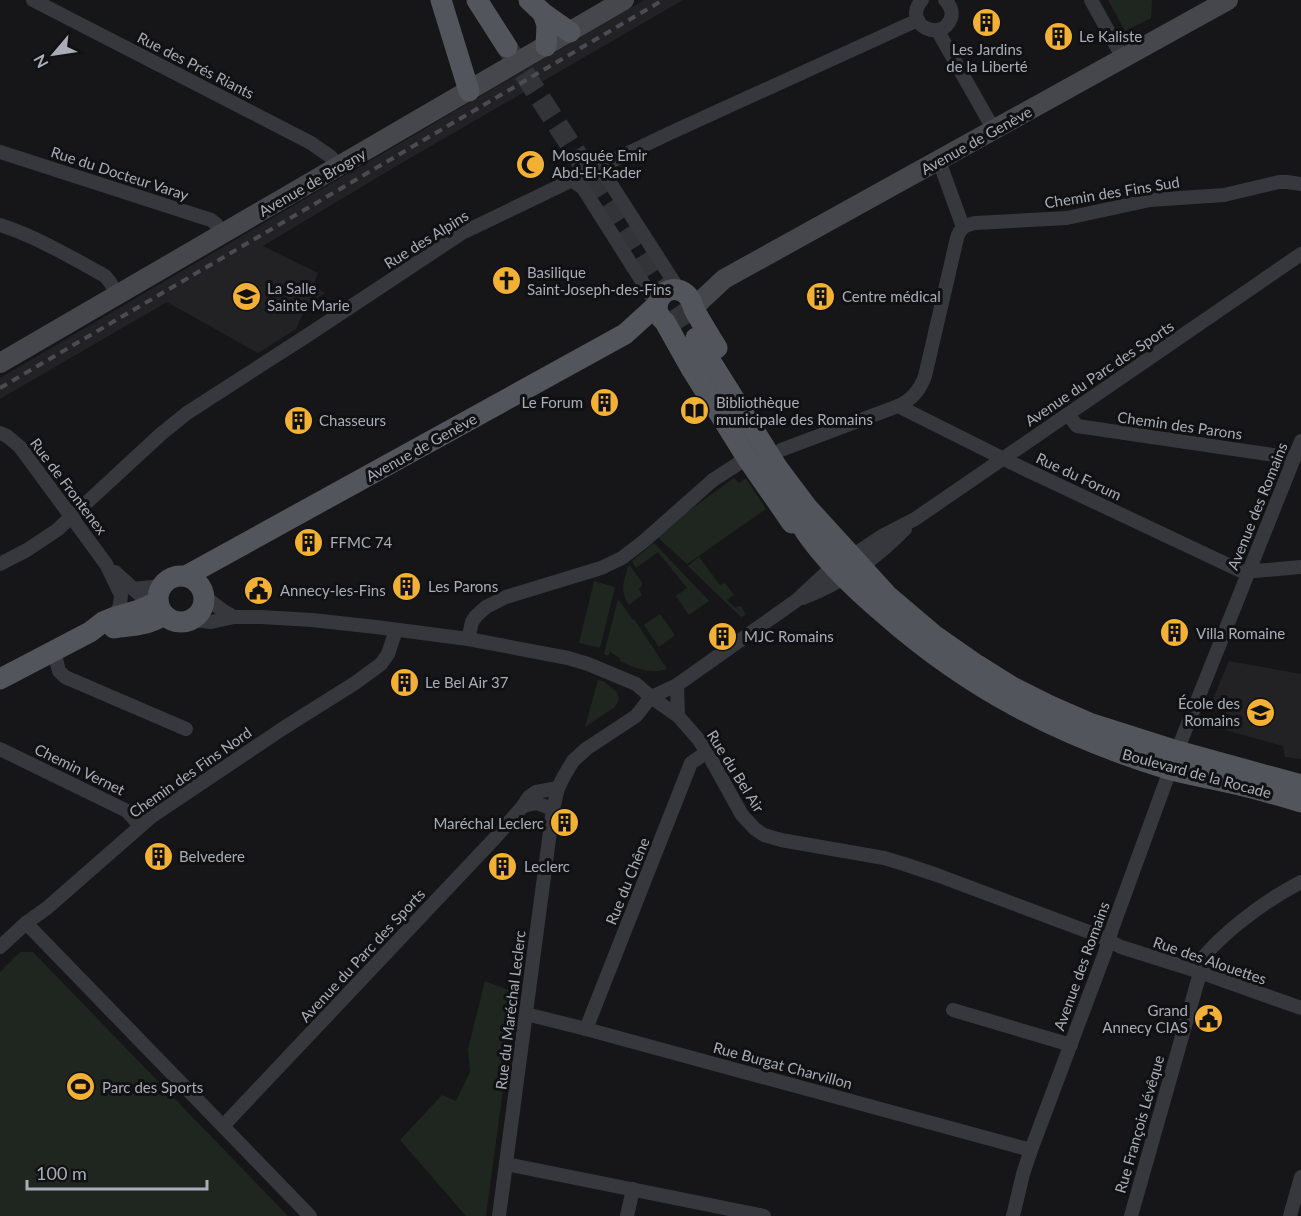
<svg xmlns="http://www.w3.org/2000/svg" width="1301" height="1216" font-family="Lato,sans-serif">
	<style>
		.built { fill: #222225 }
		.green { fill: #1e261f }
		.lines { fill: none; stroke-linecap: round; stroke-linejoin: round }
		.primary-tunnel { stroke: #333438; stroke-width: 21; stroke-dasharray: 21 10; stroke-linecap: butt }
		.street { stroke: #37383d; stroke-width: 14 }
		.secondary { stroke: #45474d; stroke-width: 20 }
		.primary { stroke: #53555c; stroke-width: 21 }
		.rail { stroke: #4a4c52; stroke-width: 4; stroke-dasharray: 8 6; stroke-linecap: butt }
		.labels { text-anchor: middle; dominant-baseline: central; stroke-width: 6; stroke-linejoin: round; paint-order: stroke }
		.poi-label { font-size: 15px; fill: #a8adb8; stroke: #111113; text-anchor: start }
		.street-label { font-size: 15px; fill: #a8adb8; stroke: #111113 }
	</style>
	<rect width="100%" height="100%" fill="#161618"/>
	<g class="built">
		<polygon points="644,0 683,0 400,164 263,246 318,273 313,286 325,293 308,304 306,303 304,308 305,309 296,329 258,353 167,302 0,399 0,378"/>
		<polygon points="1229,661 1301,674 1301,759 1285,757 1283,746 1225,730 1227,725 1231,726 1234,716 1209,708"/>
	</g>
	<g class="green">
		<polygon points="1108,0 1152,0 1151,18 1125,31"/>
		<polygon points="734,478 739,483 746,478 766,509 687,564 655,535"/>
		<polygon points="654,543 709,601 689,615 676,596 687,588 658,552 636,568 632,561"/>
		<polygon points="699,557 720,585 725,583 734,595 727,600 735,608 741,606 746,615 741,617 688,566"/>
		<path d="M629,564L643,584L639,589L642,595L629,605C619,589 624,581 629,564Z"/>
		<polygon points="594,581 615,587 600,648 579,643"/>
		<path d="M618,599L633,620L634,619L667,669C651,675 635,668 620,661V658L610,652L608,656L604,654Z"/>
		<polygon points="660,614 675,635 659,647 644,625"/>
		<polygon points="598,680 603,681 617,692 619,699 615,707 585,727"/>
		<polygon points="20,952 33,952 288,1216 0,1216 0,972"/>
		<polygon points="485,981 516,993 486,1216 466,1216 400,1140 442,1095 456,1101 470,1072 468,1049"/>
	</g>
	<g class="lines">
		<polyline class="primary-tunnel" points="507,47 696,338"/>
		<g class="street">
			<polyline points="33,0 311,143 331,157 338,168"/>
			<path d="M922,0C901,24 942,44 951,18C953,11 950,5 945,0"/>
			<polyline points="1091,0 1123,58"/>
			<polyline points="939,30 940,35 994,130"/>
			<polyline points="0,152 211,220 216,224 223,235"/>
			<polyline points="939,161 963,227"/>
			<polyline points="600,167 679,290"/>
			<polyline points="573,181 583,188 657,305"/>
			<path d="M0,225C37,237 71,257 105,276L110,282L118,296"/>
			<polyline points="898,406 1012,463 1241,571 1255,571 1301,567"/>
			<polyline points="1068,414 1077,426 1294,458"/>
			<polyline points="0,433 7,436 20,447 106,564 121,595 120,605 115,617"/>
			<path d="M781,450L898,406C912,400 920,390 925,376L957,238C960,228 965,225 975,223L1067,218L1150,200L1224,195L1279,182H1287L1301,184"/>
			<polyline points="0,564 27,550 57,530 161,434 187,413 311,333 462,233 670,133 918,20"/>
			<polyline points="115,572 139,594 158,600"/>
			<polyline points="133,589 162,586"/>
			<polyline points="204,596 222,610 234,617"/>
			<path d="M803,598C842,583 876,559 905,529"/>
			<polyline points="193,620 211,622 234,617 261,617 312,620 376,627 468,639 568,658 588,664 636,684 651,697 678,716 699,740 707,752 742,815 755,829 764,835 781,840 884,858 904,864 937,875 1097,935 1121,947 1194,970 1301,1008"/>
			<polyline points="468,639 472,622 476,616 486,607 506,597 601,568 622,558 644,541 713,480 747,458"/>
			<polyline points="54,651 59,671 65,677 186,729"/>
			<polyline points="677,685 678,716"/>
			<polyline points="0,749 127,811 140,826"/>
			<polyline points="523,806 536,803 553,809"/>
			<polyline points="26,923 310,1216"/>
			<polyline points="0,947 26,923 47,908 151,817 282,729 355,683 381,664 388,654 396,630"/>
			<path d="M1194,970C1215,937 1266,900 1301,882"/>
			<polyline points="953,1010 1071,1045"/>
			<polyline points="526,1014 586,1029 1031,1150"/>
			<polyline points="586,1029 691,763 707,752"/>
			<polyline points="223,1126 494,839 523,806 529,797 536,792 558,788"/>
			<polyline points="506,1164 764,1216"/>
			<polyline points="499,1216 553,809 558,788 564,776 573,761 586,749 636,716 651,697 677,685 797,600 825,574 882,536 915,519 1301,254"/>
			<polyline points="627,1216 633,1189"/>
			<polyline points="1013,1216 1023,1174 1031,1150 1105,953 1112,929 1177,751 1301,441"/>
			<polyline points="1131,1216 1200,973"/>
			<polyline points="1290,1216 1301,1177"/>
		</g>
		<g class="secondary">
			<polyline points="693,308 724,279 1228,0"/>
			<polyline points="0,363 624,0"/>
		</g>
		<g class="primary">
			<polyline points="441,0 469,91"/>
			<polyline points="477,0 507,47"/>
			<polyline points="529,0 543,13 570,32"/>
			<polyline points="543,13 547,25 546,46"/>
			<polyline points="696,338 777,467 807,507 888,596 934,635 977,665 1012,687 1050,706 1089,723 1177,751 1301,785"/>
			<path d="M717,348C710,336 702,324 695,311C692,305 692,299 686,294C668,279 645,305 665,322L692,370L747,458L792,523"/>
			<path d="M790,497C795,508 799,521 805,531C826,562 855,589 883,613C969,689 1060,736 1168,769C1189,775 1210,778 1231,783C1254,788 1278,795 1301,802"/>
			<circle cx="181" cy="599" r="23"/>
			<polyline points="186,576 625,334 657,305"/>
			<path d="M114,628C133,625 147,626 164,615"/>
			<polyline points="0,679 90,632 103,622 115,617 139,610 158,602"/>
		</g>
		<polyline class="rail" points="0,388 663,0"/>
	</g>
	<defs>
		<symbol id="building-disc" viewBox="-11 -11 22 22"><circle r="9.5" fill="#f2b134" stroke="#111113"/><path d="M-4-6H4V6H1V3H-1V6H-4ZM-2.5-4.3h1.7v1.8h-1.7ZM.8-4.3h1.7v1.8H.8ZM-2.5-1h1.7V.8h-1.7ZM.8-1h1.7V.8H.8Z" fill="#111"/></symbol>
		<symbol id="mosque-disc" viewBox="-11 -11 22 22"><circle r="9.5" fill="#f2b134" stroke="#111113"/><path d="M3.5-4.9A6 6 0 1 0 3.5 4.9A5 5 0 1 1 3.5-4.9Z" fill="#111"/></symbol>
		<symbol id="church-disc" viewBox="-11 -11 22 22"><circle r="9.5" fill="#f2b134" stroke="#111113"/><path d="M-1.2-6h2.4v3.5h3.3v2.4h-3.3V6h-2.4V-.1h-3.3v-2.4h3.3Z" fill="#111"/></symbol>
		<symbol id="school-disc" viewBox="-11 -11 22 22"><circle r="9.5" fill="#f2b134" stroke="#111113"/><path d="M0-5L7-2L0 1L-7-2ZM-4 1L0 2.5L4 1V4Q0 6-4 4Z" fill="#111"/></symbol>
		<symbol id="library-disc" viewBox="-11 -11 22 22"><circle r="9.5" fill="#f2b134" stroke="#111113"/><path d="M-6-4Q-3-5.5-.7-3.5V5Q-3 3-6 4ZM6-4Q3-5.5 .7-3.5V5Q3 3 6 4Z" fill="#111"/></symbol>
		<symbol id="civic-disc" viewBox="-11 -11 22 22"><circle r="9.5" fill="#f2b134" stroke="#111113"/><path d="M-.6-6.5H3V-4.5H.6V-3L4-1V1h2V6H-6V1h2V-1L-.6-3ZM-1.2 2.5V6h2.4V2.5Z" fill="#111"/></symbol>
		<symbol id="stadium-disc" viewBox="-11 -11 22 22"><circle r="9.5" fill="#f2b134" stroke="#111113"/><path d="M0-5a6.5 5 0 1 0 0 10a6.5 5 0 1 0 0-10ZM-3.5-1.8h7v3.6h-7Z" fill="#111"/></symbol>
	</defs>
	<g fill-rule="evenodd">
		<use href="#building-disc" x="970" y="6" width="33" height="33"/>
		<use href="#building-disc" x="1042" y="20" width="33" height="33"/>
		<use href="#mosque-disc" x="514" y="148" width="33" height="33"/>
		<use href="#church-disc" x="490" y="264" width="33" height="33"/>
		<use href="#building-disc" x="804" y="280" width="33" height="33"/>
		<use href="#school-disc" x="230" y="280" width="33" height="33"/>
		<use href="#building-disc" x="588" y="386" width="33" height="33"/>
		<use href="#library-disc" x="678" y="394" width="33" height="33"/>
		<use href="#building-disc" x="282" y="404" width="33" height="33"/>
		<use href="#building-disc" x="292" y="526" width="33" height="33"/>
		<use href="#building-disc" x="390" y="570" width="33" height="33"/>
		<use href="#civic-disc" x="242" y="574" width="33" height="33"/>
		<use href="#building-disc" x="1158" y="616" width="33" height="33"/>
		<use href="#building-disc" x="706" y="620" width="33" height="33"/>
		<use href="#building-disc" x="388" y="666" width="33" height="33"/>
		<use href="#school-disc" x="1244" y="696" width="33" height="33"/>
		<use href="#building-disc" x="548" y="806" width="33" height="33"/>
		<use href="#building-disc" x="142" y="840" width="33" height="33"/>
		<use href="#building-disc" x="486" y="850" width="33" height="33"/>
		<use href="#civic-disc" x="1192" y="1002" width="33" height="33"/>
		<use href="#stadium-disc" x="64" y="1070" width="33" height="33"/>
	</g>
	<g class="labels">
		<g class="poi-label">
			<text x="1079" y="36">Le Kaliste</text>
			<text x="987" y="49" text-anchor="middle">Les Jardins<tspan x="987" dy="17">de la Liberté</tspan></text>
			<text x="552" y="155">Mosquée Emir<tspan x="552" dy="17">Abd-El-Kader</tspan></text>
			<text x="527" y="272">Basilique<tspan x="527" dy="17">Saint-Joseph-des-Fins</tspan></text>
			<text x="267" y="288">La Salle<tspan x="267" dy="17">Sainte Marie</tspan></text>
			<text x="842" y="296">Centre médical</text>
			<text x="583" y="402" text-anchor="end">Le Forum</text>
			<text x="716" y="402">Bibliothèque<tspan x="716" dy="17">municipale des Romains</tspan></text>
			<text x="319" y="420">Chasseurs</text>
			<text x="330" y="542">FFMC 74</text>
			<text x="428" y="586">Les Parons</text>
			<text x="280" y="590">Annecy-les-Fins</text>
			<text x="1196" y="633">Villa Romaine</text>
			<text x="744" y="636">MJC Romains</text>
			<text x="425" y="682">Le Bel Air 37</text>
			<text x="1240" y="703" text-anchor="end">École des<tspan x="1240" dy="17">Romains</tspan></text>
			<text x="544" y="823" text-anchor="end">Maréchal Leclerc</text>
			<text x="179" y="856">Belvedere</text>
			<text x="524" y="866">Leclerc</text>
			<text x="1188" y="1010" text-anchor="end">Grand<tspan x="1188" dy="17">Annecy CIAS</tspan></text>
			<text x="102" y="1087">Parc des Sports</text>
		</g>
		<g class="street-label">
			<text transform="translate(196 65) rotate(27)">Rue des Prés Riants</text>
			<text transform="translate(976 140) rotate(-29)">Avenue de Genève</text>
			<text transform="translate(120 173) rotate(18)">Rue du Docteur Varay</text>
			<text transform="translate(312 182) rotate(-30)">Avenue de Brogny</text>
			<text transform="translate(1112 192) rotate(-9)">Chemin des Fins Sud</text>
			<text transform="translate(426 239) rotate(-32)">Rue des Alpins</text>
			<text transform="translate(1099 373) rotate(-34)">Avenue du Parc des Sports</text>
			<text transform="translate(1180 425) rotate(8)">Chemin des Parons</text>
			<text transform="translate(421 447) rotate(-29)">Avenue de Genève</text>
			<text transform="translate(1079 476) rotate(25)">Rue du Forum</text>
			<text transform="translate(69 486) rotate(53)">Rue de Frontenex</text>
			<text transform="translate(1257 506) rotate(-68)">Avenue des Romains</text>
			<text transform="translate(80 769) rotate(26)">Chemin Vernet</text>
			<text transform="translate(736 771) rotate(58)">Rue du Bel Air</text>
			<text transform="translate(190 772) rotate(-35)">Chemin des Fins Nord</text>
			<text transform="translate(1197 773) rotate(15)">Boulevard de la Rocade</text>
			<text transform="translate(627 881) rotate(-68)">Rue du Chêne</text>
			<text transform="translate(362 955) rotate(-47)">Avenue du Parc des Sports</text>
			<text transform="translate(1210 960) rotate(19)">Rue des Alouettes</text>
			<text transform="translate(1081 966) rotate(-70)">Avenue des Romains</text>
			<text transform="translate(510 1010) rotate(-83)">Rue du Maréchal Leclerc</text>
			<text transform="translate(783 1065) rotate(15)">Rue Burgat Charvillon</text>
			<text transform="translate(1139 1124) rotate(-74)">Rue François Lévêque</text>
		</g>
	</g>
	<g transform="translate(54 54) rotate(241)" stroke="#111113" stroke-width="4.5" paint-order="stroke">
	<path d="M0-4.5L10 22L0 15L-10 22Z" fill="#a8adb8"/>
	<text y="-9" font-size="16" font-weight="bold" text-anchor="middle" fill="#a8adb8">N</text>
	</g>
	<path d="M27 1180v9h180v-9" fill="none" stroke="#a8adb8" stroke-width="3"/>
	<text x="36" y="1180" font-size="18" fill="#a8adb8" stroke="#111113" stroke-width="4.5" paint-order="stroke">100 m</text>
</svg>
